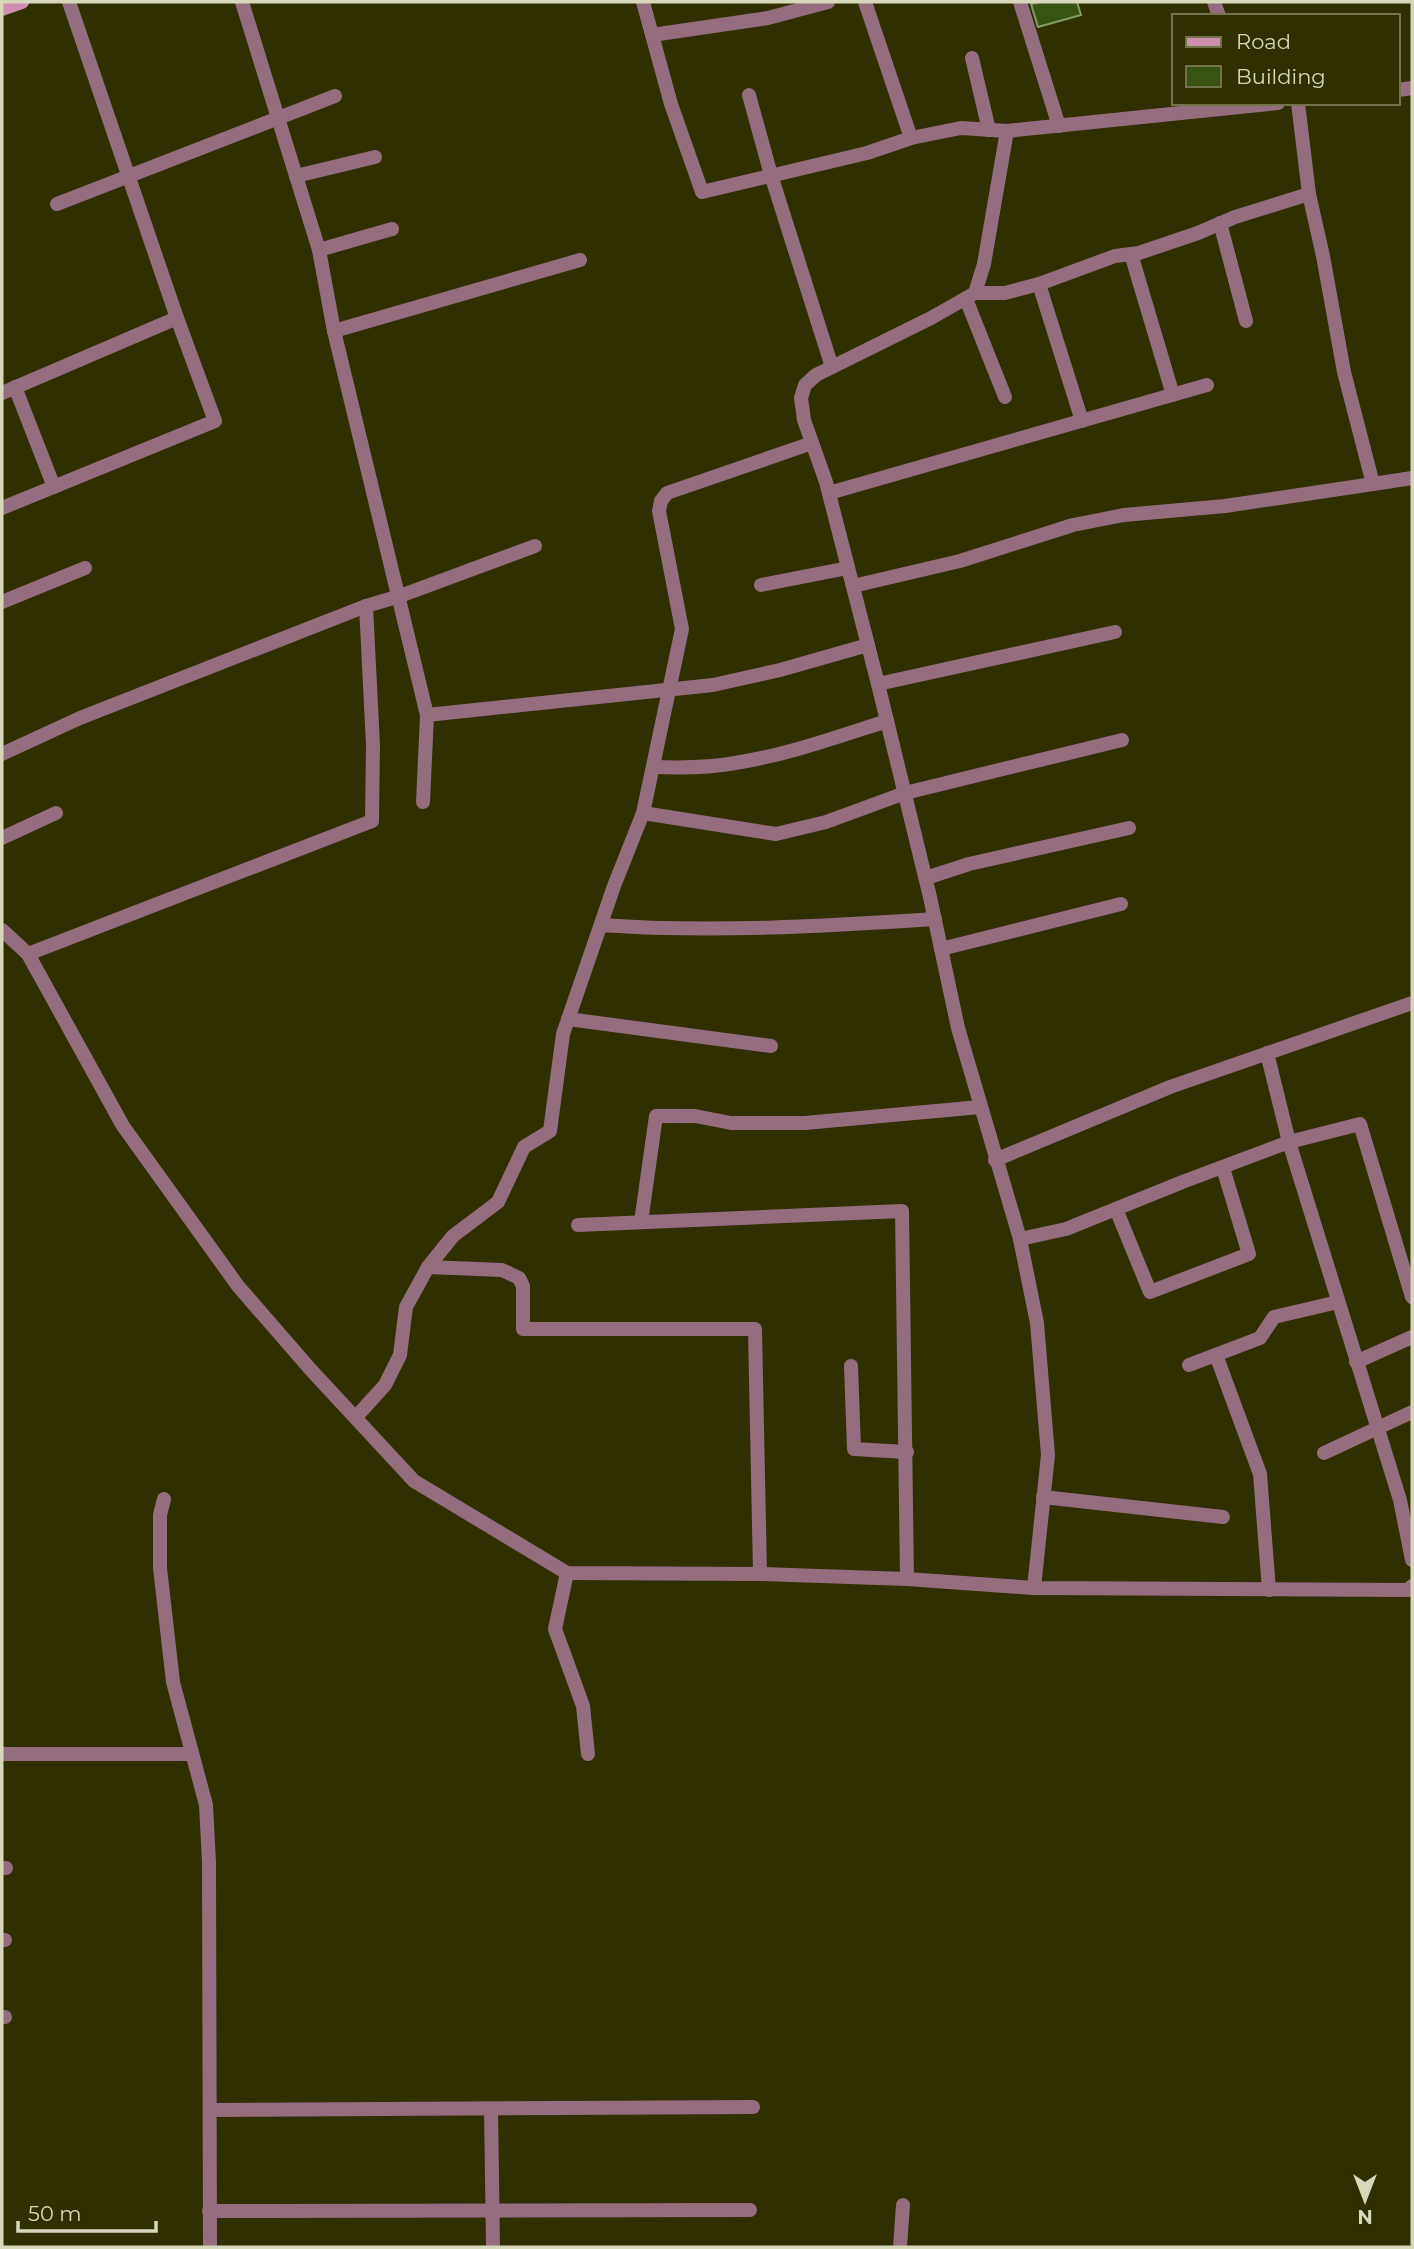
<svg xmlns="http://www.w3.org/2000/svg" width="1414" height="2249" font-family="Montserrat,sans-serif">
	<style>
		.building { fill: #395410; stroke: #829c67; stroke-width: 2 }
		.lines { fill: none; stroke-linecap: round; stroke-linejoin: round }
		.street { stroke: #946d7f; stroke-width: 14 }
		.secondary { stroke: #ce90ae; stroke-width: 14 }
	</style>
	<rect width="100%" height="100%" fill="#2f2f00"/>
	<polygon class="building" points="1039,2 1077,2 1081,15 1038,27 1031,4"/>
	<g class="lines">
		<g class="street">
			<polyline points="242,2 319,250 334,331 427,715 423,802"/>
			<polyline points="643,2 671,104 702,192 867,153 911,138 961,128 1007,131"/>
			<polyline points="865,2 911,138"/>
			<polyline points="1020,2 1059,126"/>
			<polyline points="1214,2 1219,16"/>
			<polyline points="652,35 768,18 828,2"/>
			<polyline points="972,58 989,130"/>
			<polyline points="1398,90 1412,88"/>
			<polyline points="749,95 771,175 832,367"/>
			<polyline points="1298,103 1309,194 1323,256 1344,372 1373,484 1412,478"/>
			<polyline points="296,176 375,157"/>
			<polyline points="57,204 335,96"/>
			<polyline points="1220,223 1246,321"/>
			<polyline points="319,250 392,229"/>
			<polyline points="1131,254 1173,395"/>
			<polyline points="1039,284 1082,421"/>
			<polyline points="975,293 1005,293 1039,284 1115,256 1139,253 1198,233 1235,217 1309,194"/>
			<polyline points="966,299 1005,397"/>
			<polyline points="334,331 580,260"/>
			<polyline points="15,387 54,487"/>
			<polyline points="2,393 177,318"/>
			<polyline points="829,493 1207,385"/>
			<polyline points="2,508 215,421 177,318 69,2"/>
			<polyline points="761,585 848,568"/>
			<polyline points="853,586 960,561 1073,525 1124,515 1225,506 1373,484"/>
			<polyline points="2,602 85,568"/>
			<polyline points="878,684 1115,632"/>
			<polyline points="427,715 713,685 780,670 868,645"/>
			<polyline points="2,754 80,718 366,606 400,596 535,546"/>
			<path d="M653,767C680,768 708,768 735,763C787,755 837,737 887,721"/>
			<polyline points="643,813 776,834 826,822 905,793 1122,740"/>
			<polyline points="2,838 56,813"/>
			<polyline points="926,878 969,864 1129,828"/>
			<path d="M601,925C713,933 824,926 935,919"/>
			<polyline points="2,930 28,954 123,1126 238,1286 311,1370 414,1481 567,1573 760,1574 907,1579 1034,1588 1409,1590 1412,1586"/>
			<polyline points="941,949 1121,904"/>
			<polyline points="28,954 372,821 373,745 366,606"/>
			<polyline points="568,1019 771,1046"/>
			<polyline points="1267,1053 1289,1142 1400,1500 1412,1560"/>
			<polyline points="995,1160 1170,1087 1412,1003"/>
			<polyline points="1116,1209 1150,1292 1249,1254 1223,1168"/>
			<polyline points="641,1222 656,1116 695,1116 731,1123 805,1123 980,1107"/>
			<polyline points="578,1225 902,1211 907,1579"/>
			<polyline points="1020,1239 1066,1229 1185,1181 1289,1142 1360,1124 1412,1297"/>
			<polyline points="428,1267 502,1270 519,1278 523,1286 523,1329 755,1329 760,1574"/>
			<polyline points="1216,1355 1260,1474 1269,1590"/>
			<polyline points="1356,1362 1412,1337"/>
			<polyline points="1189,1365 1260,1338 1274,1317 1338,1302"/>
			<polyline points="851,1366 854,1449 907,1452"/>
			<polyline points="356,1417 385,1385 400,1355 406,1307 428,1267 453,1236 498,1202 524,1147 550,1131 563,1034 614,886 643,813 682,629 659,511 661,501 667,493 812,443"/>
			<polyline points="1324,1453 1412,1412"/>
			<polyline points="1043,1497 1223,1517"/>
			<polyline points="164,1499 160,1515 160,1568 173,1682 206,1805 209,1862 210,2247"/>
			<polyline points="567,1573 555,1629 583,1706 588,1754"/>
			<polyline points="1034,1588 1048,1455 1037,1323 1020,1239 958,1028 930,897 878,684 826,482 804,420 801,398 805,385 816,375 931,318 975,293 984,264 1007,131 1278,103"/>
			<polyline points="2,1754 192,1754"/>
			<polyline points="2,1868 6,1868"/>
			<polyline points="2,1940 5,1940"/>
			<polyline points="2,2017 5,2017"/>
			<polyline points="491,2109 493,2247"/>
			<polyline points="210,2110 753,2107"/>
			<polyline points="209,2211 750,2210"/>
			<polyline points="900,2247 903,2205"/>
		</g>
		<polyline class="secondary" points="2,9 22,2"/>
	</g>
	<rect width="1414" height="2249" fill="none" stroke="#d7d8ba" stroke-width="7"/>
	<rect x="1172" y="14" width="228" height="91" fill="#2f2f00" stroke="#72734a" stroke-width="2"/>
	<rect x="1186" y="37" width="35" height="10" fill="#ce90ae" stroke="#72734a" stroke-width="2"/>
	<text x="1236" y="49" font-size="21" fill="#d7d8ba">Road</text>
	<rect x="1186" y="66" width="35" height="21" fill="#395410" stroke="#72734a" stroke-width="2"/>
	<text x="1236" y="84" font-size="21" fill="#d7d8ba">Building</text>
	<g transform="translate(1365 2200) rotate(180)" stroke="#2f2f00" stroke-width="5" paint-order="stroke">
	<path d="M0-5L12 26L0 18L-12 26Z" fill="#d7d8ba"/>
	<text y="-10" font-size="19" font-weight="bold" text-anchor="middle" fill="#d7d8ba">N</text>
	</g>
	<path d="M18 2221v10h138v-10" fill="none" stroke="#d7d8ba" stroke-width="3.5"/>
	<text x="28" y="2221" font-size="21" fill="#d7d8ba" stroke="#2f2f00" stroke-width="5" paint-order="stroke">50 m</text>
</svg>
